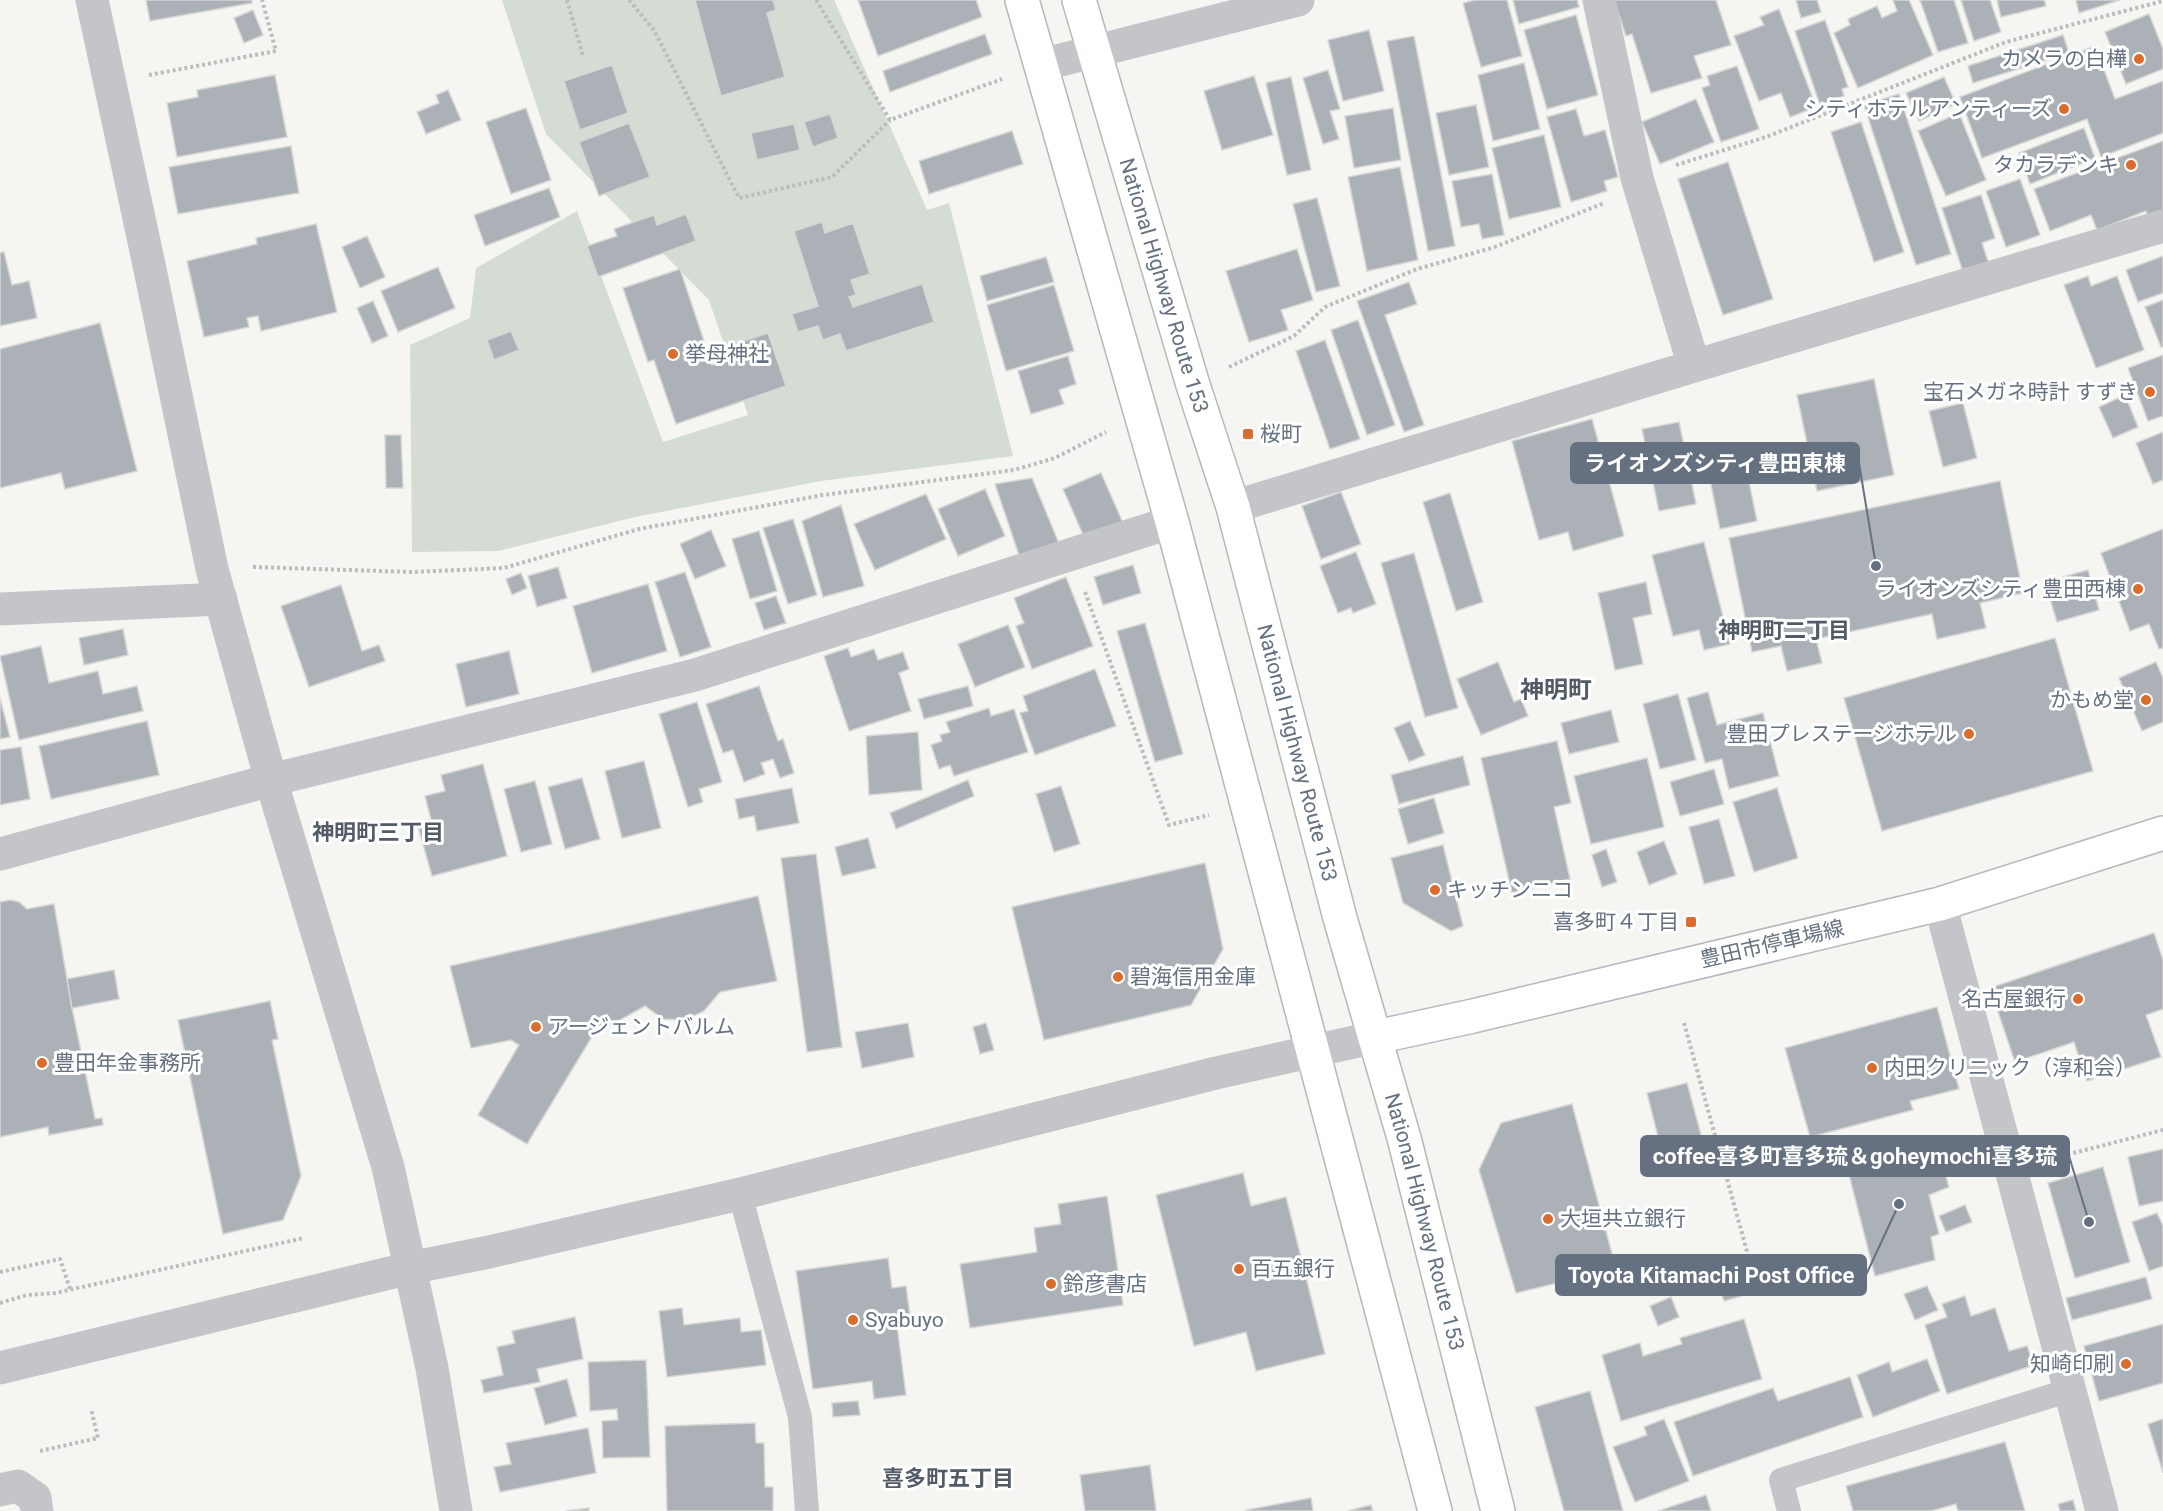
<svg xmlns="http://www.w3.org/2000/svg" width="2163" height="1511" font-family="Roboto,'Noto Sans JP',sans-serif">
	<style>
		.green { fill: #d5dcd3 }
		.building { fill: #abb1b7; stroke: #d6d6d4; stroke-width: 1.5 }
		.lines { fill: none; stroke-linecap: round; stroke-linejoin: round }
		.secondary-casing { stroke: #b5b8bd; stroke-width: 36 }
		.trunk-casing { stroke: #b5b7bb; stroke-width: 36 }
		.path { stroke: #babcbe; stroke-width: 4; stroke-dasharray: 3 3; stroke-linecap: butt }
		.service { stroke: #c3c5c9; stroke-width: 24 }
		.minor { stroke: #c3c5c9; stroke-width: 33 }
		.tertiary { stroke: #c3c5c9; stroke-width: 33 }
		.secondary { stroke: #fff; stroke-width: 33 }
		.trunk { stroke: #fff; stroke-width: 33 }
		.poi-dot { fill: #da6c2d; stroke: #fff; stroke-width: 2 }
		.labels { text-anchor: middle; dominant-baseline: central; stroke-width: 6; stroke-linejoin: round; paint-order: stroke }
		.poi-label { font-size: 21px; fill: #657181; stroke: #fff; text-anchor: start }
		.street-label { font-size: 21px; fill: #657181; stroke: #fff }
		.neighbourhood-label { font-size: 22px; font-weight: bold; fill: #535b67; stroke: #fff }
		.quarter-label { font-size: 24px; font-weight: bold; fill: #535b67; stroke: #fff }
		.leader { fill: none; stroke: #657181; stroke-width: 2 }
		.callout-dot { fill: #657181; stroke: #fff; stroke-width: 2 }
		.callout { fill: #657181; stroke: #657181; stroke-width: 2 }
		.callout-label { font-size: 22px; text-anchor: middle; font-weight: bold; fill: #fff }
	</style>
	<rect width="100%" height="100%" fill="#f5f5f1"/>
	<polygon class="green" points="502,0 834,0 927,210 949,203 1013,456 821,481 635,517 498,551 412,552 410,345 470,318 476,268 577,211 663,442 748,415 709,300 546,134"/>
	<g class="building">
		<polygon points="146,0 252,0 252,3 150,21"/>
		<polygon points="695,0 773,0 776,10 767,13 785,77 721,96"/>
		<polygon points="858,0 976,0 982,17 878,56"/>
		<polygon points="1475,0 1507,0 1522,56 1481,67 1463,3"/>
		<polygon points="1513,0 1577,0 1579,7 1519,24"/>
		<polygon points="1614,0 1716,0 1731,45 1694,56 1702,78 1651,93 1632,34 1626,36"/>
		<polygon points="1796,0 1817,0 1821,12 1801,18"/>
		<polygon points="1893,0 1909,0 1933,55 1858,88 1834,33 1850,25 1848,19 1877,6 1882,18 1897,11"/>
		<polygon points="1920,0 1954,0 1968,43 1938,52"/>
		<polygon points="1961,0 1990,0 2001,32 1974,41"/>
		<polygon points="1997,0 2044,0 2046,6 2001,17"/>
		<polygon points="2076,0 2120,0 2079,13"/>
		<polygon points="1779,9 1816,107 1790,117 1781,93 1759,101 1734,36 1764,25 1760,17"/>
		<polygon points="253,10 263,35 244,43 234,18"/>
		<polygon points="2149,14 2163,49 2163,69 2126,84 2105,32"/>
		<polygon points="1576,15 1598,95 1547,109 1524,30"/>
		<polygon points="1825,20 1848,87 1842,89 1844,96 1820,105 1795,31"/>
		<polygon points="1369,30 1384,91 1343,101 1328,40"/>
		<polygon points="985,34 992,54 890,92 883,71"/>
		<polygon points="2063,35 2069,53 1973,83 1968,66"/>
		<polygon points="1414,36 1455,246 1428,251 1387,41"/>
		<polygon points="2095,46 2115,99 2163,81 2163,133 2101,157 2087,119 1982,158 1960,97"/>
		<polygon points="1524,63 1540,129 1493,141 1478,75"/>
		<polygon points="612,65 628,113 580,130 564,81"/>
		<polygon points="1737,66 1759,129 1721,142 1702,88 1710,85 1707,76"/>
		<polygon points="1328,70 1340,109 1330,111 1339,139 1323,144 1303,78"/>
		<polygon points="275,75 287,137 177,157 167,103 198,97 197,90"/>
		<polygon points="1254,76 1273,135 1222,150 1204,91"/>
		<polygon points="1291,77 1311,170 1287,175 1266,83"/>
		<polygon points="1944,77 1956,104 1919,121 1906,93"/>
		<polygon points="448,90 461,120 426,134 417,112 439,103 436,95"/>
		<polygon points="1899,94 1951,254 1916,265 1864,105"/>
		<polygon points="1696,99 1714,142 1660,164 1642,122"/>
		<polygon points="1476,105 1489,167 1449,175 1436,113"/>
		<polygon points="526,108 551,180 511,194 486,122"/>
		<polygon points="1393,108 1401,160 1354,168 1345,116"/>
		<polygon points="1576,109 1584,136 1605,130 1618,177 1604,181 1607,191 1571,202 1547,117"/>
		<polygon points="1959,113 1986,180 1946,196 1918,131"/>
		<polygon points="830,114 838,138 813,147 804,122"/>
		<polygon points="1861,122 1904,252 1874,262 1831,132"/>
		<polygon points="629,123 650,177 599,196 579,142"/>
		<polygon points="794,124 800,150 757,160 751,133"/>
		<polygon points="2084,128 2095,158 2030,184 2019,153"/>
		<polygon points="1012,131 1023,164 929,194 919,161"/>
		<polygon points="1544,135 1561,207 1509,219 1492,148"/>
		<polygon points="2163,141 2163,212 2148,217 2146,211 2097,230 2091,215 2050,231 2034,189"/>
		<polygon points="291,146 299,193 178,214 169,167"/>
		<polygon points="1728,162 1773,299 1723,315 1678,179"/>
		<polygon points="1400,167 1418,260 1367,271 1348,177"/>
		<polygon points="1492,174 1504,235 1482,239 1479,224 1461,227 1452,181"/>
		<polygon points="2020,179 2040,235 2006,247 1986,191"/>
		<polygon points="549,188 560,217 485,246 474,215"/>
		<polygon points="1981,195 1995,238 1982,243 1989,264 1963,272 1942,208"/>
		<polygon points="1317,198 1340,286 1316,292 1293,204"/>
		<polygon points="686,214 696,241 598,277 587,246 617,236 614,229 654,215 657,225"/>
		<polygon points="822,222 825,233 853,223 870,274 851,280 856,295 849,297 853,307 922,284 934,322 846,351 840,334 823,340 818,326 798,332 792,314 818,306 794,231"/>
		<polygon points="316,224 337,312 261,331 258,316 247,318 249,327 204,337 187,261 257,244 256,238"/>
		<polygon points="367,236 385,277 360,288 342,247"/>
		<polygon points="1297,249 1313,300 1281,310 1288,330 1249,342 1226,271"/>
		<polygon points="4,252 12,285 29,281 37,318 0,326 0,253"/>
		<polygon points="2163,256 2163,293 2138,302 2126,270"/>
		<polygon points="1046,257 1054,282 987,301 980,276"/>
		<polygon points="438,267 455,308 398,332 381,291"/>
		<polygon points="680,269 712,365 733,358 729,346 768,333 786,386 676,424 654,360 648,362 623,288"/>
		<polygon points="2088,276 2091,286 2117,276 2144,350 2096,368 2064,285"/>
		<polygon points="1409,282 1417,304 1385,315 1424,425 1404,432 1357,301"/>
		<polygon points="1054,285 1074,351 1006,371 987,305"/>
		<polygon points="2163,300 2163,347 2161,347 2145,307"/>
		<polygon points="373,301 388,336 372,343 357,308"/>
		<polygon points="1358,320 1395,425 1367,435 1331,330"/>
		<polygon points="100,323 137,471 65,489 61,473 0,488 0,349"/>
		<polygon points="511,331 519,350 494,360 487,340"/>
		<polygon points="1325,340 1360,439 1330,449 1296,351"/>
		<polygon points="2163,355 2163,416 2148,421 2128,368"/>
		<polygon points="1068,356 1076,384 1059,390 1064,404 1031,414 1018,371"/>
		<polygon points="1874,379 1894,475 1817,491 1797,395"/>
		<polygon points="2125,395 2138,427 2113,438 2099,407"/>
		<polygon points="1963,403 1977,458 1943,467 1929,411"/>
		<polygon points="1592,419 1624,536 1573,551 1568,532 1539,540 1512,441"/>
		<polygon points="1679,422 1696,504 1659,511 1642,429"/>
		<polygon points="2163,432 2163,480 2153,484 2136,443"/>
		<polygon points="385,435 401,435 403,488 386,488"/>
		<polygon points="1741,443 1757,521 1720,529 1704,450"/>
		<polygon points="1101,473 1123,523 1085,539 1063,489"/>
		<polygon points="1032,478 1060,546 1020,558 995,484"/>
		<polygon points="2000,481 2023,593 1980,603 1986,628 1937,639 1932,614 1816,639 1822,663 1787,671 1781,646 1752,652 1729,538"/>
		<polygon points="985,489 1005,536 958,556 938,509"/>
		<polygon points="1341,492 1361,544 1321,559 1302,506"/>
		<polygon points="1450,493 1483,602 1456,611 1423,502"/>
		<polygon points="926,494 946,539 875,570 854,524"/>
		<polygon points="841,505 864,586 823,597 802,521"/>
		<polygon points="793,519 817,595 788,604 763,528"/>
		<polygon points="2163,529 2163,648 2159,649 2149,624 2130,631 2101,553"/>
		<polygon points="711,530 726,566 695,579 680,544"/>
		<polygon points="759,531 777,591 750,599 732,539"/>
		<polygon points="1704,542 1730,644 1704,650 1699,630 1673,636 1652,555"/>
		<polygon points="1356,552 1376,604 1353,613 1351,608 1338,613 1320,566"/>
		<polygon points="1414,553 1458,708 1425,717 1381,563"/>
		<polygon points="1133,565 1141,593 1103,605 1094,577"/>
		<polygon points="558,567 567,598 537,607 528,576"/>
		<polygon points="2088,570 2099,610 2057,622 2045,582"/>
		<polygon points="685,572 711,647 680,657 655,582"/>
		<polygon points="521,573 527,588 512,595 506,579"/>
		<polygon points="1066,577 1093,646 1032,669 1016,626 1024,623 1014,598"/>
		<polygon points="1646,582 1652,614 1633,618 1643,664 1615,670 1598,593"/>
		<polygon points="648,584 667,651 592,673 573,606"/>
		<polygon points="341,585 362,651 379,645 385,661 309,687 281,606"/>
		<polygon points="776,596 786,623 764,630 755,603"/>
		<polygon points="1145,623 1183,754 1155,762 1117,631"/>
		<polygon points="1008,625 1025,667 975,687 958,644"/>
		<polygon points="123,629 128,655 84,665 79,638"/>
		<polygon points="2055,638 2093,771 1882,831 1844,698"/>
		<polygon points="41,646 49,683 98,671 103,694 137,686 143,711 19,740 0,656"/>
		<polygon points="848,648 851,657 874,649 878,660 903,652 909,669 899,673 911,711 849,731 824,656"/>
		<polygon points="509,651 519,694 466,707 456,664"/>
		<polygon points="1498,662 1514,702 1521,699 1528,716 1481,735 1457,679"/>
		<polygon points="2156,662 2163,678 2163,722 2142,731 2119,678"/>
		<polygon points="1095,669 1116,726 1035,755 1020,713 1028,711 1023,696"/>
		<polygon points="759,686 778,741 783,739 794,773 780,778 773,759 761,763 765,774 744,782 733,750 723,753 706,704"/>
		<polygon points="968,686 973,706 924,719 918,699"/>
		<polygon points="1708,692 1717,725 1763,713 1779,776 1729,789 1722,759 1705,763 1687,698"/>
		<polygon points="1678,694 1696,760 1660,769 1643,704"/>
		<polygon points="0,698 10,737 0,739"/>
		<polygon points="697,702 722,782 699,789 703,802 688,807 659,714"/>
		<polygon points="989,708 991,716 1014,709 1028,752 954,776 950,765 939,769 931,745 942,741 940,735 950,732 946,722"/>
		<polygon points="1611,710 1619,742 1569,754 1561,723"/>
		<polygon points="147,721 159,775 51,799 39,746"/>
		<polygon points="1410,721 1425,755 1409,762 1394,728"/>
		<polygon points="918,732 922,790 869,795 866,736"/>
		<polygon points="1557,741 1571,803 1554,807 1570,879 1512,893 1481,758"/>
		<polygon points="21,747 30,799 0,805 0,750"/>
		<polygon points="1463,756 1470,785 1399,804 1391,775"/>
		<polygon points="1647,758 1664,827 1591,844 1574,776"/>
		<polygon points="644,761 661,828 622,838 605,771"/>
		<polygon points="483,764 507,856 432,876 417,823 431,819 425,796 445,791 441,775"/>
		<polygon points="1714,769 1724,804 1680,816 1670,782"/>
		<polygon points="582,778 600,839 565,849 548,787"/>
		<polygon points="968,780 974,796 896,829 890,813"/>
		<polygon points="535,781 552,844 521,852 504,789"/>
		<polygon points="1061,786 1080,844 1054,852 1036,794"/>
		<polygon points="792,788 799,823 757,831 754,816 739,819 735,799"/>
		<polygon points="1777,788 1798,858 1754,872 1733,802"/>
		<polygon points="1434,798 1444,833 1408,844 1398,809"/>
		<polygon points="1719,819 1735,876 1704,884 1689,827"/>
		<polygon points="868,838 876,868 842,876 835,847"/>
		<polygon points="1664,841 1677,874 1649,885 1637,852"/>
		<polygon points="1443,845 1463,926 1451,931 1403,903 1391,858"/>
		<polygon points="1606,849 1617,882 1602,887 1592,855"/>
		<polygon points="816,854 842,1047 807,1052 781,858"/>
		<polygon points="1205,863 1223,949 1191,1005 1044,1040 1012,907"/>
		<polygon points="758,896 777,981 720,992 704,1011 684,1020 663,1019 645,1006 593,1035 527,1144 478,1115 519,1045 511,1040 471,1048 450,966"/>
		<polygon points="10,900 19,902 27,909 54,904 72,1008 95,1119 102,1118 103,1125 49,1135 48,1127 0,1137 0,902"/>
		<polygon points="2154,933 2163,960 2163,1009 2146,1015 2161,1057 2087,1081 2074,1042 2015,1062 1990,988"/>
		<polygon points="114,970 119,999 72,1008 67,979"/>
		<polygon points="270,1001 278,1039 272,1040 301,1176 283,1220 223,1234 178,1020"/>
		<polygon points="1937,1007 1959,1089 1910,1101 1913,1110 1810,1137 1785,1048"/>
		<polygon points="908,1023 914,1057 862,1068 855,1032"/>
		<polygon points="986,1023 994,1050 980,1054 973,1027"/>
		<polygon points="1687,1083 1707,1157 1666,1168 1647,1093"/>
		<polygon points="1572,1104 1616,1269 1516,1293 1479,1170 1501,1123"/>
		<polygon points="1951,1138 1943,1167 1949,1187 1929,1195 1939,1234 1931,1237 1935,1260 1875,1276 1846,1163"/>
		<polygon points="2163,1149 2163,1201 2139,1206 2128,1157"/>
		<polygon points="2103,1167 2130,1262 2075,1278 2048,1183"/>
		<polygon points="1243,1173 1251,1206 1286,1197 1325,1354 1256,1371 1246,1332 1194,1346 1156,1195"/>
		<polygon points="1107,1196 1123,1305 970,1328 960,1264 1037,1252 1034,1228 1061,1224 1058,1204"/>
		<polygon points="1965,1205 1972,1222 1946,1232 1939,1216"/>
		<polygon points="2157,1213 2163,1226 2163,1266 2149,1271 2132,1222"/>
		<polygon points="1741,1255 1752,1293 1724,1301 1712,1263"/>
		<polygon points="888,1258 892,1288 906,1286 910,1316 896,1318 906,1395 874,1399 872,1381 813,1389 796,1271"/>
		<polygon points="2146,1277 2152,1299 2072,1320 2066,1298"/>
		<polygon points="1927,1286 1938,1310 1915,1320 1904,1294"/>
		<polygon points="1965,1296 1971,1316 1995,1308 2009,1351 2027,1346 2034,1365 1947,1394 1925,1325 1947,1317 1942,1304"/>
		<polygon points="1671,1297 1679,1317 1658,1326 1650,1306"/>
		<polygon points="682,1308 684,1325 740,1318 741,1332 761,1330 766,1365 667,1377 659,1311"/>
		<polygon points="575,1317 583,1359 537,1369 540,1382 484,1393 481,1380 503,1375 497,1347 515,1343 512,1331"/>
		<polygon points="1744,1319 1762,1379 1621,1421 1602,1355 1640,1343 1643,1356 1682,1344 1680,1338"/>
		<polygon points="2163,1324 2163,1383 2099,1401 2084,1346"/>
		<polygon points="1927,1359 1940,1391 1873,1417 1857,1375 1889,1362 1892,1372"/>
		<polygon points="646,1360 650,1457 603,1458 602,1421 618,1420 617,1409 590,1411 588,1362"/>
		<polygon points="1850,1377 1863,1417 1693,1476 1674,1422 1773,1388 1778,1401"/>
		<polygon points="567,1379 577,1416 545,1425 534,1388"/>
		<polygon points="1590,1391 1623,1511 1564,1511 1535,1407"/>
		<polygon points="858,1401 860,1415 833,1417 832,1403"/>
		<polygon points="1664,1419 1689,1481 1635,1502 1613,1447 1647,1435 1644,1427"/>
		<polygon points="2163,1419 2163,1473 2148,1424"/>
		<polygon points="755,1423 756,1443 764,1443 765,1487 773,1487 773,1511 667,1511 665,1426"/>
		<polygon points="588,1428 596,1473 500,1492 494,1467 511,1464 506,1443"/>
		<polygon points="2005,1442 2025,1511 1958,1511 1956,1504 1931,1511 1853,1511 1846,1486"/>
		<polygon points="1150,1465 1156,1511 1085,1511 1080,1475"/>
		<polygon points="1706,1495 1711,1511 1658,1511"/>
		<polygon points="1311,1498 1313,1511 1246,1511 1246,1510"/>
		<polygon points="2073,1500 2076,1511 2060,1511 2058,1504"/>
		<polygon points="1371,1505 1373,1511 1348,1511"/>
		<polygon points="589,1508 589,1511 566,1511"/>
	</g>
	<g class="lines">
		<defs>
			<polyline id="secondary" points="1376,1037 1473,1016 1940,904 2163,833"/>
			<g id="trunk">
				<polyline points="1022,0 1172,522 1435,1511"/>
				<path id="s1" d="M1079,0L1193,385L1233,507L1340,918L1404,1138L1498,1511"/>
			</g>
		</defs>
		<use href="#secondary" class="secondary-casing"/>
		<use href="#trunk" class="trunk-casing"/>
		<g class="path">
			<polyline points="567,0 583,56"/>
			<polyline points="629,0 654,30 739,198 832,177 890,120"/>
			<polyline points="816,0 890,120 1002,79"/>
			<polyline points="149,75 276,51 262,0"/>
			<polyline points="1676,165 1766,137 2006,42 2163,1"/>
			<polyline points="1229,367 1294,336 1325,307 1417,269 1495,247 1604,203"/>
			<polyline points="253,567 412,572 504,568 639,529 823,495 1014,470 1055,458 1106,432"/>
			<polyline points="1085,592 1169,825 1209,815"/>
			<polyline points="1684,1023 1759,1295"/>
			<polyline points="2050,1159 2163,1130"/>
			<polyline points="0,1272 60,1259 70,1289"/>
			<polyline points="0,1303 27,1295 55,1293 304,1238"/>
			<polyline points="40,1451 98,1438 91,1409"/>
		</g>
		<g class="service">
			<polyline points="740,1194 800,1417 807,1511"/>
			<polyline points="1789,1511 1781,1480 2070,1390"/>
		</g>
		<g class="minor">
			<polyline points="1599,0 1637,178 1694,366"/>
			<polyline points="1041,65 1298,0"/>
			<polyline points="1233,507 1694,366 2163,226"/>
			<polyline points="0,609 221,599"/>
			<polyline points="0,854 271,780 695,675 1172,522"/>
			<polyline points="1940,904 2102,1511"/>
			<polyline points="0,1490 18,1486 35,1498 37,1511"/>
		</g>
		<g class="tertiary">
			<polyline points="92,0 148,260 212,569 271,780 388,1167 432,1368 456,1511"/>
			<polyline points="0,1368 410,1268 489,1252 740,1194 1216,1073 1376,1037"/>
		</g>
		<use href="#secondary" class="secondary"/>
		<use href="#trunk" class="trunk"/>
	</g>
	<g class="poi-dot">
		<circle cx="2139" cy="59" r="6"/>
		<circle cx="2064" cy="109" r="6"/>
		<circle cx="2131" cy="165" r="6"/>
		<circle cx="673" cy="354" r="6"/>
		<circle cx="2150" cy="392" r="6"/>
		<rect x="1242" y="428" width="12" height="12" rx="3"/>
		<circle cx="2138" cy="589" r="6"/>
		<circle cx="2146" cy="700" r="6"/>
		<circle cx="1969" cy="734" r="6"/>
		<circle cx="1435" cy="890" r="6"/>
		<rect x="1685" y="916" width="12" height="12" rx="3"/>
		<circle cx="1118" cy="977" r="6"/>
		<circle cx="2078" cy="999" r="6"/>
		<circle cx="536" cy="1027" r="6"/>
		<circle cx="42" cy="1063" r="6"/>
		<circle cx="1872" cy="1068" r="6"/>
		<circle cx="1548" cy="1219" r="6"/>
		<circle cx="1239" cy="1269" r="6"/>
		<circle cx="1051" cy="1284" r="6"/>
		<circle cx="853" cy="1320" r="6"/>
		<circle cx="2126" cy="1364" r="6"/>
	</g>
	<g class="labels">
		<g class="poi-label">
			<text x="2127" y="59" text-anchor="end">カメラの白樺</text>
			<text x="2052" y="109" text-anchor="end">シティホテルアンティーズ</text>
			<text x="2119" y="165" text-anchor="end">タカラデンキ</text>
			<text x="685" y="354">挙母神社</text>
			<text x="2138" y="392" text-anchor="end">宝石メガネ時計 すずき</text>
			<text x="1260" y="434">桜町</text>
			<text x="2126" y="589" text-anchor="end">ライオンズシティ豊田西棟</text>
			<text x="2134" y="700" text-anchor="end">かもめ堂</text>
			<text x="1957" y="734" text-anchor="end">豊田プレステージホテル</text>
			<text x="1447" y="890">キッチンニコ</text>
			<text x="1679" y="922" text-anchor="end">喜多町４丁目</text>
			<text x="1130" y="977">碧海信用金庫</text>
			<text x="2066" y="999" text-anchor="end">名古屋銀行</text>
			<text x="548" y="1027">アージェントバルム</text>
			<text x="54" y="1063">豊田年金事務所</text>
			<text x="1884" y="1068">内田クリニック（淳和会）</text>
			<text x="1560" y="1219">大垣共立銀行</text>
			<text x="1251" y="1269">百五銀行</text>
			<text x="1063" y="1284">鈴彦書店</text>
			<text x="865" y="1320">Syabuyo</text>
			<text x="2114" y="1364" text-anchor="end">知崎印刷</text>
		</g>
		<g class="street-label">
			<text stroke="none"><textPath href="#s1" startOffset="298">National Highway Route 153</textPath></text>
			<text stroke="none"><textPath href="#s1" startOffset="784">National Highway Route 153</textPath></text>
			<text transform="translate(1772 944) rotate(-13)">豊田市停車場線</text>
			<text stroke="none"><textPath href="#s1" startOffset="1270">National Highway Route 153</textPath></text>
		</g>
		<g class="neighbourhood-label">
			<text x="1784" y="630">神明町二丁目</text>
			<text x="378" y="832">神明町三丁目</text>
			<text x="948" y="1478">喜多町五丁目</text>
		</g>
		<g class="quarter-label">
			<text x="1556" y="690">神明町</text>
		</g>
	</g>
	<path class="leader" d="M1876 566L1859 463M2089 1222L2069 1156M1899 1204L1866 1275"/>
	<g class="callout-dot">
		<circle cx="1876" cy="566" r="6"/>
		<circle cx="2089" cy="1222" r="6"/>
		<circle cx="1899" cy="1204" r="6"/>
	</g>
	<g class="callout">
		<rect x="1571" y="443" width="288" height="40" rx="6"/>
		<rect x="1641" y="1136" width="428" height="40" rx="6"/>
		<rect x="1556" y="1255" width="310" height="40" rx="6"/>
	</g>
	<g class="callout-label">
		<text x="1715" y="471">ライオンズシティ豊田東棟</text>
		<text x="1855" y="1164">coffee喜多町喜多琉＆goheymochi喜多琉</text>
		<text x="1711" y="1283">Toyota Kitamachi Post Office</text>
	</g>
</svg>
